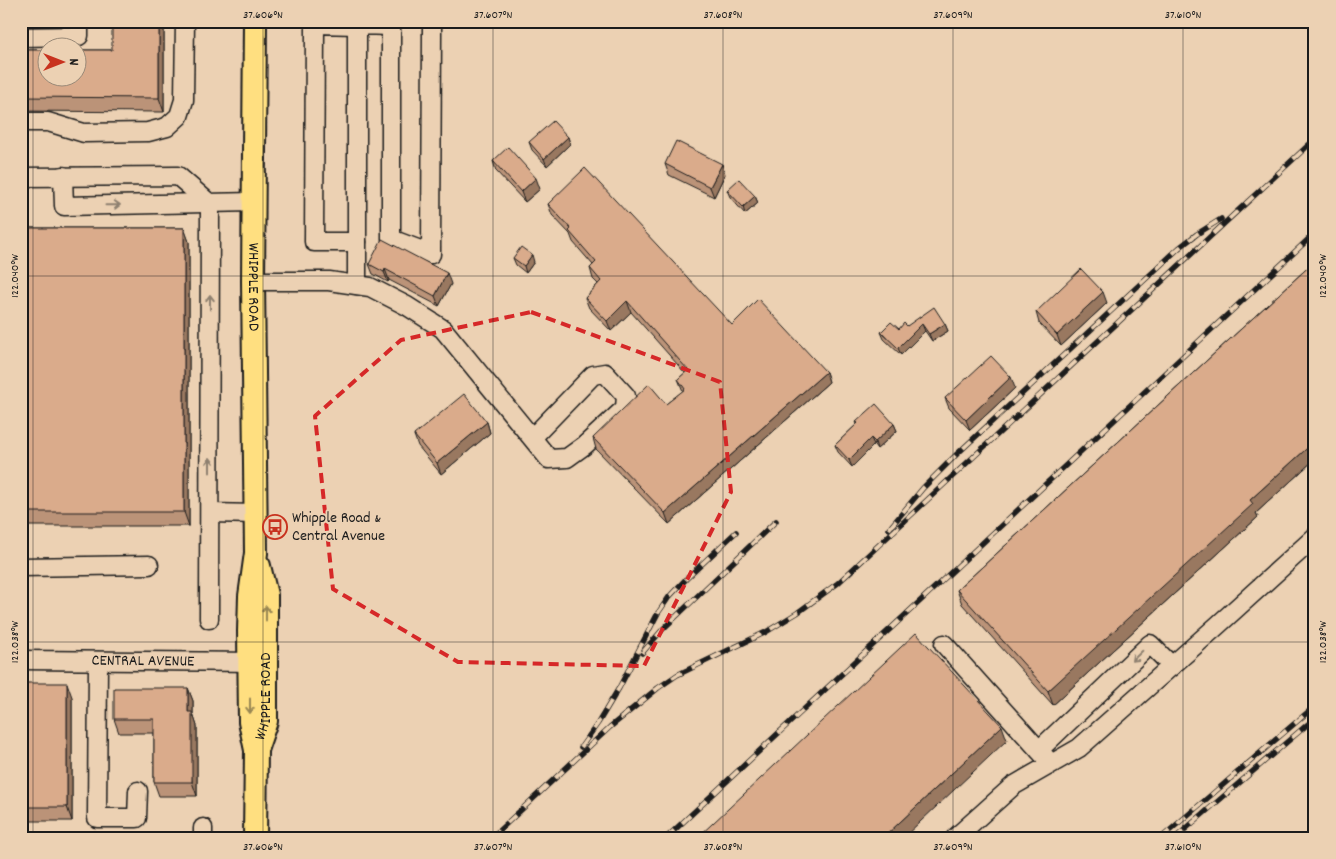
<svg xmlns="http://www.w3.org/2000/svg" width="1336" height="859" font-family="Dekko,sans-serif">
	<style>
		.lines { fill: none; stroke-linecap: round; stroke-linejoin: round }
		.minor-casing { stroke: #1c1c1c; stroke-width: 21 }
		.major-casing { stroke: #1c1c1c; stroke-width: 26 }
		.minor { stroke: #ecd1b3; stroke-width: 18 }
		.major { stroke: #ffdf80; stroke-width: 22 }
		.rail-casing { stroke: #1c1c1c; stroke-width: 5.5 }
		.rail { stroke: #ecd1b3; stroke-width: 4; stroke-dasharray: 11; stroke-linecap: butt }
		.wall { fill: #bb9378; stroke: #1c1c1c }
		.shaded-wall { fill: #997861; stroke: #1c1c1c }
		.building { fill: #daab8b; stroke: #1c1c1c }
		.oneway { stroke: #8e806f }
		.oneway2 { stroke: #998753 }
		.marked { fill: none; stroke: #d62828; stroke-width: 4; stroke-dasharray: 10 6; stroke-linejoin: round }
		.ticks { fill: none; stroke: #1c1c1c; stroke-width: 1; stroke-opacity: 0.45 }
		.labels { text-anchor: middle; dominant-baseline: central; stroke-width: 4; stroke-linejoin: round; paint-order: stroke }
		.street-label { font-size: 16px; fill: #1c1c1c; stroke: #ecd1b3 }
		.poi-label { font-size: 16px; fill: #1c1c1c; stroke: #ecd1b3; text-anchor: start }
		.neatline { fill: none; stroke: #1c1c1c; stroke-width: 2 }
		.ticks-label { font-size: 12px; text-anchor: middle; fill: #1c1c1c }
	</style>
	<rect width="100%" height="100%" fill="#ecd1b3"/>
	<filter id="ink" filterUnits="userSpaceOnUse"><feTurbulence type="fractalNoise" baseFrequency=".02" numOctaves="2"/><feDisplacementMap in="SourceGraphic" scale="10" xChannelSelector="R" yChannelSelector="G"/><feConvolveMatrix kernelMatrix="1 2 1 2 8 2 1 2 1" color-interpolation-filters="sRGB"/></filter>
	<g filter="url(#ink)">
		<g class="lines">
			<defs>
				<g id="minor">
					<polyline points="357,25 315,24 314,242 357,242"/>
					<polyline points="21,37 79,36 79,21"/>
					<polyline points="21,122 48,122 84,133 148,132 167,127 179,116 184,100 185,21"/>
					<polyline points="63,176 64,206 254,202"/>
					<polyline points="21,177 178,176 210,204 209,619"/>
					<polyline points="253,281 329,281 370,287 407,306 443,329 549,459 567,458 585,445 625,408 626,396 605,373 593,375 532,438"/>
					<polyline points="357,285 357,25 391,26 391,239 431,254 432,27"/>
					<polyline points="210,513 256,514"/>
					<polyline points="21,567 149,565"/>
					<polyline points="944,644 1046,758"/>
					<path id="s1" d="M21,660L261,662"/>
					<polyline points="98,661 97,818 137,818 138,791"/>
					<polyline points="1039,750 1150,644 1172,666"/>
					<polyline points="203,838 203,828"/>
					<polyline points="955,838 1013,786 1079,748 1218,625 1315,537"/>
				</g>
				<g id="major">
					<path id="s2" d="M255,21L253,281L256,553L250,596L249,631L250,722L256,750L255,838"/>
					<path id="s3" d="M256,750L266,721V595L259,566"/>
				</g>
			</defs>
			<use href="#minor" class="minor-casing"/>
			<use href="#major" class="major-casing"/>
			<use href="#minor" class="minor"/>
			<use href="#major" class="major"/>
			<defs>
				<g id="rail">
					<polyline points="889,529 923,488 957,454 1179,248 1197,234 1221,219"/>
					<polyline points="642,653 663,629 776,521"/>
					<polyline points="581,747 598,723 619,688 658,613 669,597 686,579 736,532"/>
					<polyline points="491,838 610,727 658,688 677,675 766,632 797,613 838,583 1315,139"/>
					<polyline points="666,838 1315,233"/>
					<polyline points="1161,838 1315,706"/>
					<polyline points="1175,838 1315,718"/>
				</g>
			</defs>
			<use href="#rail" class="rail-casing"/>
			<use href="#rail" class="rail"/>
		</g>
		<g class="wall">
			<polygon points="164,21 164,112 21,111 21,50 112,50"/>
			<polygon points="568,137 570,144 547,166 532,150 529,142"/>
			<polygon points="493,161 540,189 525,202 496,171"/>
			<polygon points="665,164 725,174 714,197 669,175"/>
			<polygon points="727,190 755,196 758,203 745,214 730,197"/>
			<polygon points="548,204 732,325 826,372 829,382 669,524 596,449 593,438 666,404 683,391 678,379 685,373 631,312 611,331 589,308 585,298 598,284 593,279 590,268 593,265 573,242 570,234 552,215"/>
			<polygon points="21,228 184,228 189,242 189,526 21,526"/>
			<polygon points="513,258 534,262 526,273 516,265"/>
			<polygon points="1315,261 1315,459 1256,513 1258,517 1053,705 962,604 957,590"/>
			<polygon points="369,264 451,284 439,306 389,280 388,282 373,274"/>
			<polygon points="1107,303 1061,346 1039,323 1036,312"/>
			<polygon points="945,324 948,331 932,341 925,331 901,355 884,339 881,332 899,329 907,326"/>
			<polygon points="1015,388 970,430 949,408 945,398"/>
			<polygon points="487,422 490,433 441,474 418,446 414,435"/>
			<polygon points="856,422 894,424 897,431 877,449 874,445 852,467 838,452 835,445 857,424"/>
			<polygon points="21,683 72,697 72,821 23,821 21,817"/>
			<polygon points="188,688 193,701 193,714 197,726 197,796 159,796 154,782 154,733 119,733 114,719"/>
		</g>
		<g class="shaded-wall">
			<polygon points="159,21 164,21 164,112 159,98"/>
			<polygon points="568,137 570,144 547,166 544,159"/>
			<polygon points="722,164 725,174 714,197 710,187"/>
			<polygon points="536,178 540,189 525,202 521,192"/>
			<polygon points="755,196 758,203 745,214 743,207"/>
			<polygon points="184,228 189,242 189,526 184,512"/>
			<polygon points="532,255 534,262 526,273 524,266"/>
			<polygon points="385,269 389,280 388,282 384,272"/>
			<polygon points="447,273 451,284 439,306 435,296"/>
			<polygon points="1103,292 1107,303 1061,346 1057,335"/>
			<polygon points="627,301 631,312 611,331 607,321"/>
			<polygon points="922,324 925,331 901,355 898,348"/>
			<polygon points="945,324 948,331 932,341 929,334"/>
			<polygon points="826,372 829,382 669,524 665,513"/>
			<polygon points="1011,377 1015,388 970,430 966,420"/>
			<polygon points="487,422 490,433 441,474 437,463"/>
			<polygon points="894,424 897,431 877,449 875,442"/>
			<polygon points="871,438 874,445 852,467 849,460"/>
			<polygon points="1315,441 1315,459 1256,513 1258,517 1053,705 1048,691 1250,500"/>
			<polygon points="67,683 72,697 72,821 67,807"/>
			<polygon points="188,688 193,701 193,714 197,726 197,796 192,782 188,712"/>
			<polygon points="1002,726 1007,740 903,838 883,838"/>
		</g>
		<g class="building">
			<polygon points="112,21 159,21 159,98 21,97 21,50 48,50 48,78 78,78 78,50 112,50"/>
			<polygon points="553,121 568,137 544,159 529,142"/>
			<polygon points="676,141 722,164 710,187 665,164"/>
			<polygon points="508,147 536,178 521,192 493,161"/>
			<polygon points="585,168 732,325 758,299 826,372 665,513 593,438 649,384 666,404 685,389 678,379 688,370 627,301 607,321 585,298 601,281 590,268 596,262 569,231 571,229 548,204"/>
			<polygon points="739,179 755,196 743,207 727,190"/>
			<rect x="21" y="228" width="163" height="284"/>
			<polygon points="382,239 447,273 435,296 385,269 384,272 369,264"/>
			<polygon points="521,247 532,255 524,266 513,258"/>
			<polygon points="1315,261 1315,441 1250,500 1253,504 1048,691 957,590"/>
			<polygon points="1081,269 1103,292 1057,335 1036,312"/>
			<polygon points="934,307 945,324 929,334 922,324 898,348 881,332 891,322 899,329 904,323 907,326"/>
			<polygon points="991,356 1011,377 966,420 945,398"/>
			<polygon points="464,394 487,422 437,463 414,435"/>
			<polygon points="876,404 894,424 875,442 871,438 849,460 835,445 858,423 856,422"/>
			<polygon points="916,633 1002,726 883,838 697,838"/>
			<rect x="21" y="683" width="46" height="124"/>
			<polygon points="114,688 188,688 188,712 192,712 192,782 154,782 154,719 114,719"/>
		</g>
		<defs><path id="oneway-shaft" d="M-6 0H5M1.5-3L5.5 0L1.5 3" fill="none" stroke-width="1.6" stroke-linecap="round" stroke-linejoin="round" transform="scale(1.25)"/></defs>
		<g class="oneway">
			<use href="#oneway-shaft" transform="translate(113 205) rotate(-1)"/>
			<use href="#oneway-shaft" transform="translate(210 302) rotate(-90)"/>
			<use href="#oneway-shaft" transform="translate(210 465) rotate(-90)"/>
			<use href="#oneway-shaft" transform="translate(1137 656) rotate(136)"/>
		</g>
		<g class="oneway2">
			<use href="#oneway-shaft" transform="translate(266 613) rotate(-90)"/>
			<use href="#oneway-shaft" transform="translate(250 706) rotate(90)"/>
		</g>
	</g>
	<path class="marked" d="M531,312L720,382L731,492L644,666L458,662L333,589L315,416L401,340Z"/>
	<path class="ticks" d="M33,21V838M263,21V838M493,21V838M723,21V838M953,21V838M1183,21V838M21,276H1315M21,642H1315"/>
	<defs>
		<symbol id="bus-ring" viewBox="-11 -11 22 22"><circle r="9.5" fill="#ecd1b3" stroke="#c8321e" stroke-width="1.5"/><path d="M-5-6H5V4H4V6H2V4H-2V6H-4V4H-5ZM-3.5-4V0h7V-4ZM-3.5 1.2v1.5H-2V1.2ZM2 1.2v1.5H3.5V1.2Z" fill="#c8321e"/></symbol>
	</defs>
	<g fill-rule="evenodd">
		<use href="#bus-ring" x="261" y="513" width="28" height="28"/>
	</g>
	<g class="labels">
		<g class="street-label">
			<text stroke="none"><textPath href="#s2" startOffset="266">WHIPPLE ROAD</textPath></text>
			<text stroke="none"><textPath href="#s1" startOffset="122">CENTRAL AVENUE</textPath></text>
			<text stroke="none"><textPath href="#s3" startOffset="55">WHIPPLE ROAD</textPath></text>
		</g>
		<g class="poi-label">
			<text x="292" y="518">Whipple Road &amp;<tspan x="292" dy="18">Central Avenue</tspan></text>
		</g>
	</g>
	<rect width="1336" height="859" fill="none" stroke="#ecd1b3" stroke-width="55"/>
	<g transform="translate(62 62) rotate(90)"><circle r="24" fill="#ecd1b3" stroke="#998977"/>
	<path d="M0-4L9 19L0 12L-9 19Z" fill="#c8321e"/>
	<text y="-8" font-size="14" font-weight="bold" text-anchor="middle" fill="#1c1c1c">N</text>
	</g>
	<rect x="28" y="28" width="1280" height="804" class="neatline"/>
	<g class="ticks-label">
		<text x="263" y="18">37.606°N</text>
		<text x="493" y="18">37.607°N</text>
		<text x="723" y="18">37.608°N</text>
		<text x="953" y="18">37.609°N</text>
		<text x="1183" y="18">37.610°N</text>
		<text transform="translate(1322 276) rotate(-90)" y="4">122.040°W</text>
		<text transform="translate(14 276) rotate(-90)" y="4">122.040°W</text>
		<text transform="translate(1322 642) rotate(-90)" y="4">122.038°W</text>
		<text transform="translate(14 642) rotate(-90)" y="4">122.038°W</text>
		<text x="263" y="850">37.606°N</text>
		<text x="493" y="850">37.607°N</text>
		<text x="723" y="850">37.608°N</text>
		<text x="953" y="850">37.609°N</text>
		<text x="1183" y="850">37.610°N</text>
	</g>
</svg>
